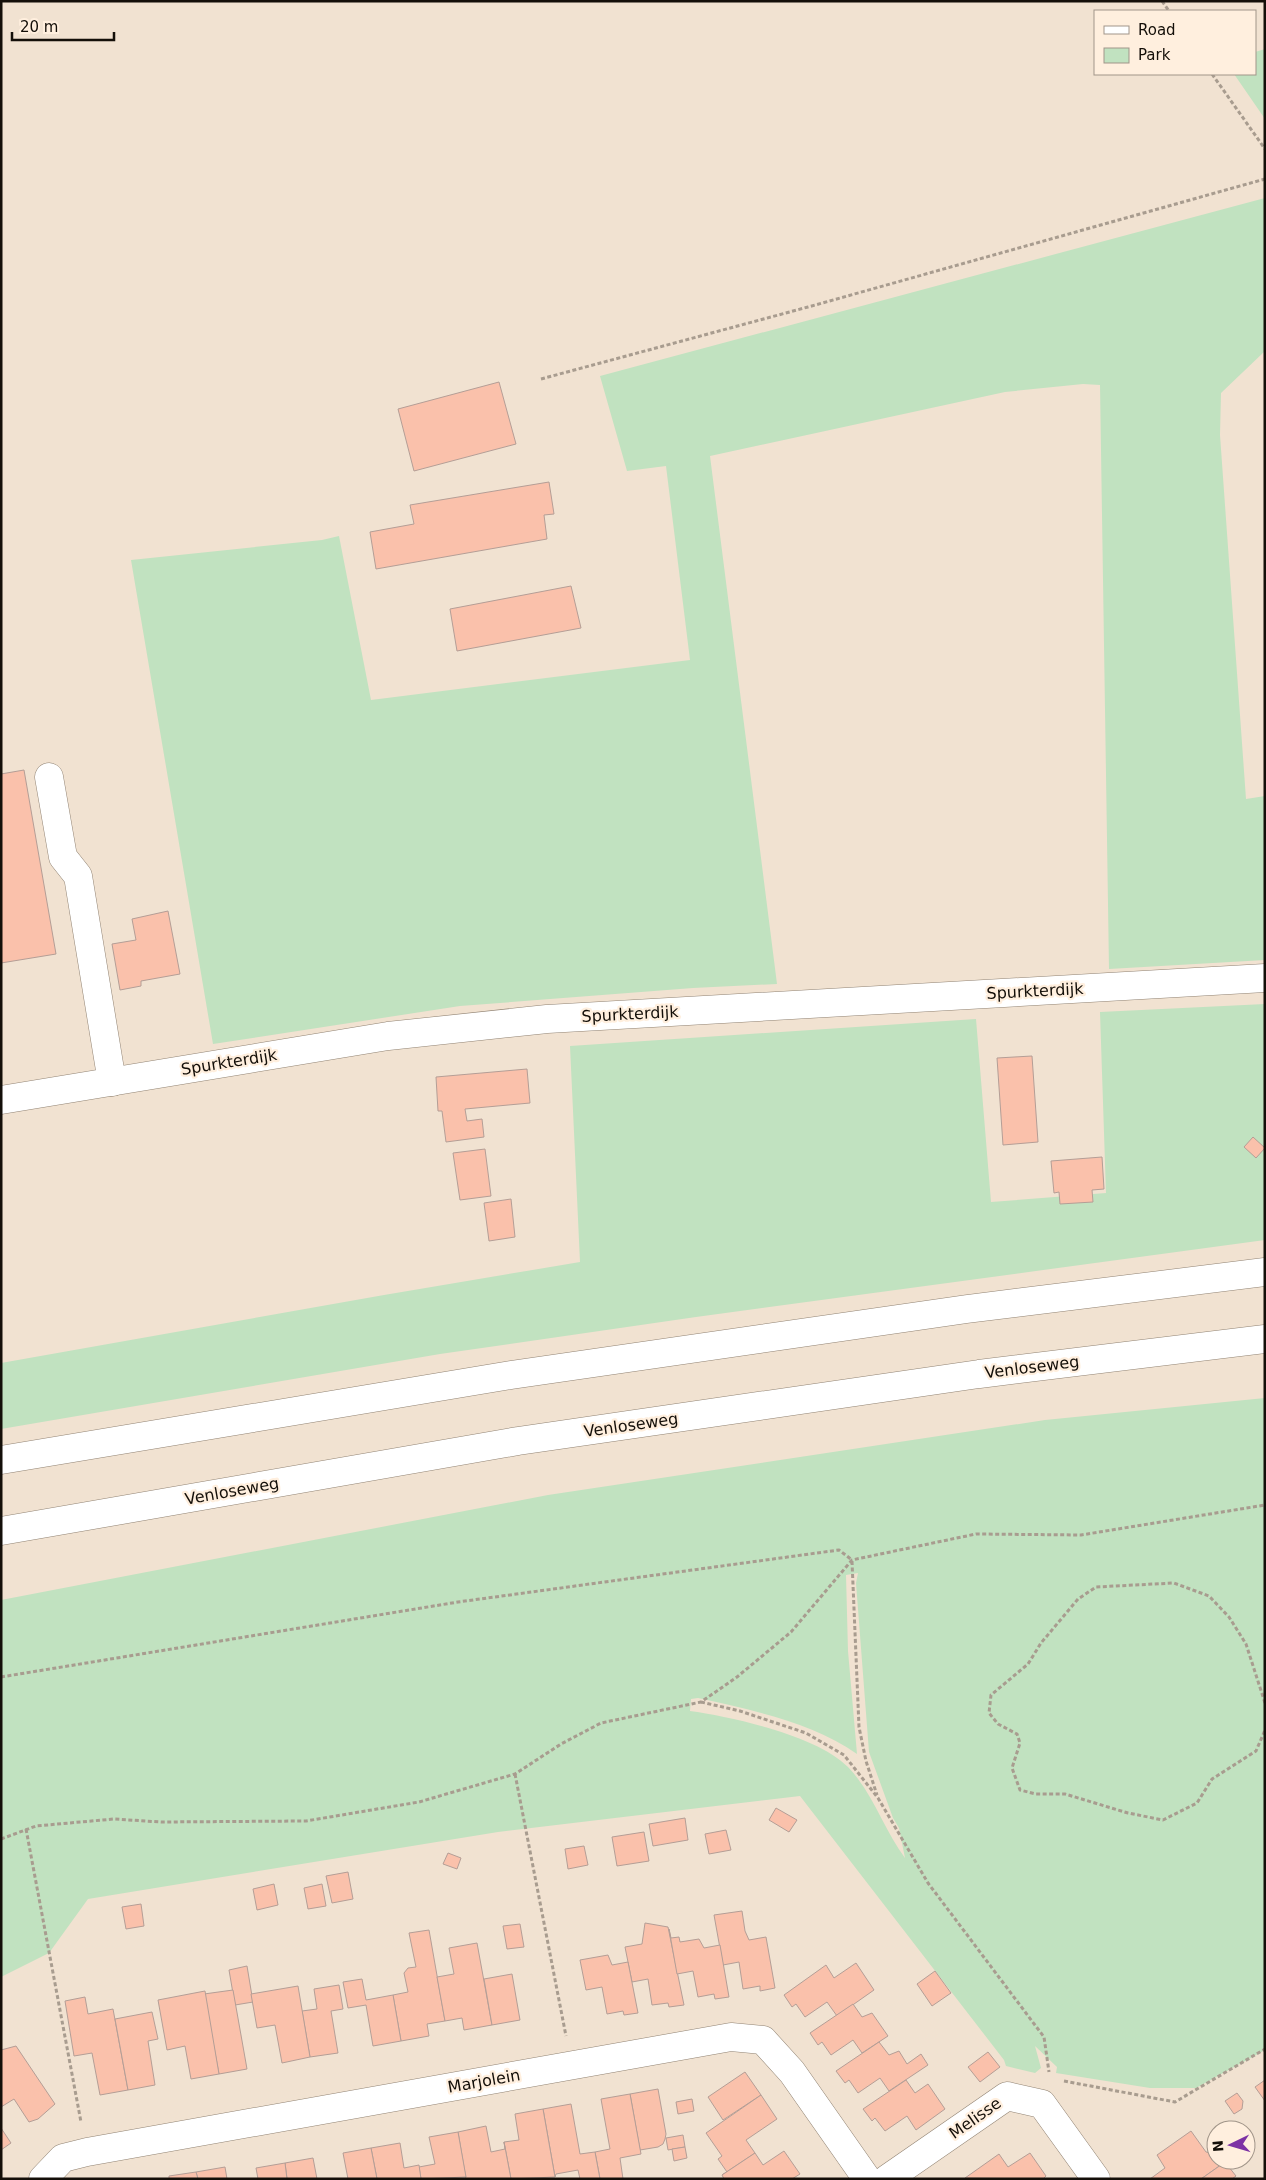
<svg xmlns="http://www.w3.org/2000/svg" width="1266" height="2180" font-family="'DejaVu Sans',sans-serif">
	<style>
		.green { fill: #c1e2c0; fill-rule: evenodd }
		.building { fill: #fac1ab; stroke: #b49e96 }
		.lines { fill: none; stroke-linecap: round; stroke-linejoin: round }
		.minor-casing { stroke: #918373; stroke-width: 29 }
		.highway-casing { stroke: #918373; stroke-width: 29 }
		.path { stroke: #a89c8f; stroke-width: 3; stroke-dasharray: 4 2.5; stroke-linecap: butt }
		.minor { stroke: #fff; stroke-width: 28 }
		.highway { stroke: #fff; stroke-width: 28 }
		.labels { text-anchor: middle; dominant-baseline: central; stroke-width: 4.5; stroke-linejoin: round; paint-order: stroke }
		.street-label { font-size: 16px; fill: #140f09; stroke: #ffefde }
	</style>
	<rect width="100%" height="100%" fill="#f1e2d1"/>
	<g class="green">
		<polygon points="1265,49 1265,119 1234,74 1255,74 1255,52"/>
		<polygon points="1265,198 1265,351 1221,393 1220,435 1246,799 1265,796 1265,960 1109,969 1100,385 1083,384 1005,392 710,456 777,984 693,988 460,1006 213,1044 131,560 322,540 339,536 371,700 690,660 666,466 627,471 600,376"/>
		<polygon points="1265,1004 1265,1240 696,1317 440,1354 1,1429 1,1363 384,1295 580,1262 570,1046 976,1019 991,1202 1106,1193 1100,1012"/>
		<path d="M1265,1398V2050L1196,2088H1150L1056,2073L1057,2067L1035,2046L1041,2068L1035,2073L1006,2066L1004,2060L800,1796L498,1832L88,1899L49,1953L1,1977V1600L548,1495L1045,1420ZM858,1573L856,1583L869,1752L893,1818L899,1828L905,1858C884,1830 873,1793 848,1767C818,1736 733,1717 690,1711L691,1699L698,1698C751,1710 812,1722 857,1754L848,1651L846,1575Z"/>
	</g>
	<g class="building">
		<polygon points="499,382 516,444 414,471 398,409"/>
		<polygon points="549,482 554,514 544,515 547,539 376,569 370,532 414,524 410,505"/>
		<polygon points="571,586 581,628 457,651 450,609"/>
		<polygon points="24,770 56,954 1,963 1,774"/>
		<polygon points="168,911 180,974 141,981 141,986 120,990 112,944 136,940 132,919"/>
		<polygon points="1032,1056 1038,1142 1003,1145 997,1058"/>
		<polygon points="527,1069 530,1103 465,1109 467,1121 482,1119 484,1137 446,1142 442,1111 438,1111 436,1077"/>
		<polygon points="1253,1137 1265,1148 1256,1158 1244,1147"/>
		<polygon points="485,1149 491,1196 460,1200 453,1153"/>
		<polygon points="1102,1157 1104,1189 1092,1190 1093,1202 1060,1204 1059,1192 1054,1193 1051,1161"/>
		<polygon points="511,1199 515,1237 489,1241 484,1203"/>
		<polygon points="776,1808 797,1820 789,1832 769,1820"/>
		<polygon points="685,1818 688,1840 653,1846 649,1824"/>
		<polygon points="726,1830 731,1850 709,1854 705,1834"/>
		<polygon points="644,1832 649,1861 617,1866 612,1837"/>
		<polygon points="584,1846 588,1865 568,1869 565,1849"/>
		<polygon points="448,1853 461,1858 457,1869 443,1864"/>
		<polygon points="348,1872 353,1899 332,1903 326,1876"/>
		<polygon points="274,1884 278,1905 257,1910 253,1889"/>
		<polygon points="322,1884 326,1906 308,1909 304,1888"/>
		<polygon points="141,1904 144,1926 126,1929 122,1907"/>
		<polygon points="742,1911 745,1931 749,1940 766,1937 775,1988 760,1991 760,1986 743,1989 739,1962 723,1965 714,1915"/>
		<polygon points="645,1923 668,1927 684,2005 669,2007 668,2003 652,2005 648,1979 632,1982 625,1947 642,1944"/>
		<polygon points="520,1924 524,1947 507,1949 503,1926"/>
		<polygon points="669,1929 671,1938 679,1937 680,1942 699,1939 704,1948 720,1945 729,1997 715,1999 714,1994 698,1997 693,1971 677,1974"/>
		<polygon points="429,1930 445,2021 427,2024 429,2036 401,2041 393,1995 408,1992 404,1973 408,1968 416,1967 409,1933"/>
		<polygon points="477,1943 492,2025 464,2030 462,2018 445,2021 437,1977 454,1974 449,1948"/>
		<polygon points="608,1955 612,1965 628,1962 638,2013 624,2015 623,2011 607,2014 602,1987 586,1990 580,1960"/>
		<polygon points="856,1963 874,1990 837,2016 827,2002 805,2017 796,2004 792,2007 784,1995 826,1965 834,1978"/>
		<polygon points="247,1966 253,2002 235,2005 229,1970"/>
		<polygon points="935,1971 951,1993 932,2006 917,1984"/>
		<polygon points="512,1974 520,2020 492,2025 484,1979"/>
		<polygon points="362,1979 366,2000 393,1995 401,2041 373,2046 366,2005 348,2008 343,1982"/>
		<polygon points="339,1985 343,2009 331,2011 338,2053 310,2057 302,2011 317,2009 314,1989"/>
		<polygon points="298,1986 310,2057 282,2063 275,2025 257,2028 251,1994"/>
		<polygon points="233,1990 247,2069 219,2074 204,1994"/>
		<polygon points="205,1991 219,2074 191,2079 185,2046 167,2050 158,2000"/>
		<polygon points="85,1997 88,2014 113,2009 128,2090 100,2095 92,2053 74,2056 65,2001"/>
		<polygon points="853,2004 862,2017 872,2013 888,2036 862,2053 853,2040 831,2055 822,2042 818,2045 810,2033"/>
		<polygon points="152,2012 158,2039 148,2041 155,2085 128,2090 115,2019"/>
		<polygon points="879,2042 889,2055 899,2051 907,2064 921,2054 928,2065 889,2091 880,2078 858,2093 849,2080 845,2083 836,2071"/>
		<polygon points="16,2046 55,2104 38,2119 29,2122 14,2099 1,2107 1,2050"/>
		<polygon points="988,2052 1000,2067 980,2082 968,2067"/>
		<polygon points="745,2072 761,2095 723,2120 708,2097"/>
		<polygon points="906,2080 915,2093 928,2084 945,2109 916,2130 907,2116 885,2131 875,2118 872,2121 863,2109"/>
		<polygon points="1265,2080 1265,2101 1255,2087"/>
		<polygon points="658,2089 666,2134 665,2139 663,2144 658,2147 640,2150 630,2094"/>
		<polygon points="1237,2093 1243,2101 1242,2109 1234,2114 1225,2101"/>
		<polygon points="630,2094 641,2154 620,2158 623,2179 600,2179 595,2152 610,2149 601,2099"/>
		<polygon points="761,2095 777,2119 746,2140 755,2153 722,2175 727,2172 718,2159 722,2156 706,2133"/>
		<polygon points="692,2099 694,2111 678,2114 676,2102"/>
		<polygon points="571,2104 580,2154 595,2152 600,2179 580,2179 578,2170 556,2174 555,2177 543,2109"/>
		<polygon points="543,2109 555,2177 511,2179 504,2142 519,2140 515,2114"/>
		<polygon points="486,2126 491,2152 505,2149 504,2142 511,2179 466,2179 458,2132"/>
		<polygon points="1,2128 11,2143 1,2150"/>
		<polygon points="1191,2131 1206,2152 1216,2154 1216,2160 1225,2162 1201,2179 1150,2179 1165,2168 1157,2155"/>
		<polygon points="458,2132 466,2177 421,2179 419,2167 435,2164 429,2137"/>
		<polygon points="683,2135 685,2147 668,2150 666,2138"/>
		<polygon points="400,2143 404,2168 419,2165 421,2179 377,2179 371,2148"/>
		<polygon points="685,2147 687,2158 674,2161 672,2149"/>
		<polygon points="371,2148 377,2179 348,2179 343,2153"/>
		<polygon points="784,2151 800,2174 792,2179 724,2179 722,2175 755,2153 763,2165"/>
		<polygon points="1030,2153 1046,2176 1043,2179 965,2178 999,2154 1008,2167"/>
		<polygon points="313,2158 317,2179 287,2179 285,2163"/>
		<polygon points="1225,2162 1236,2176 1232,2179 1201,2179"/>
		<polygon points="285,2163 287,2179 258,2179 256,2168"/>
		<polygon points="225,2167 227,2179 198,2179 196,2172"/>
		<polygon points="196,2172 198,2179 169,2179 169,2176"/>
	</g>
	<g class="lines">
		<defs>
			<g id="minor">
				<polyline points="49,777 63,857 78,876 112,1082"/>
				<polyline points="1,1100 388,1036 547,1019 1265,978"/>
				<polyline points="43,2179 63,2158 87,2152 731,2037 763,2040 792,2072 867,2179"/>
				<polyline points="887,2179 1007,2096 1042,2104 1096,2179"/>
			</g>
			<g id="highway">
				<polyline points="1,1460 511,1375 967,1309 1265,1272"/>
				<polyline points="1,1531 518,1441 979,1374 1265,1339"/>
			</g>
		</defs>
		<use href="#minor" class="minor-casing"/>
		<use href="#highway" class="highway-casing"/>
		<g class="path">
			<polyline points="1162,1 1169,11"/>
			<polyline points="1212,74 1265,149"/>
			<polyline points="541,379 808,307 1265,179"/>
			<polyline points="852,1561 859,1727 866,1761 877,1795"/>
			<polyline points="1,1677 458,1602 839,1550 852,1560"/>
			<polyline points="701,1702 740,1711 806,1733 844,1755 878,1798 928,1883 1044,2037 1049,2072"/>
			<polyline points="1265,1703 1246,1644 1229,1617 1209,1596 1174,1583 1096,1587 1078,1599 1041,1643 1028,1664 991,1695 989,1713 998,1724 1017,1734 1020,1743 1012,1768 1020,1790 1036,1794 1065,1794 1128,1813 1163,1820 1197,1803 1212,1779 1256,1751 1265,1730"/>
			<polyline points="515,1774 566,2036"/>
			<polyline points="26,1829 81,2122"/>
			<polyline points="1,1839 36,1826 114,1819 161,1822 306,1821 419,1802 515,1774 561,1744 601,1723 701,1702 737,1677 791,1632 852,1560 976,1534 1081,1535 1265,1505"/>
			<polyline points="1064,2081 1175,2102 1265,2049"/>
		</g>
		<use href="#minor" class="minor"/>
		<use href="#highway" class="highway"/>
	</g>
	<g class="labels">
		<g class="street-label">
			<text transform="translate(1035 991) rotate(-3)">Spurkterdijk</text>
			<text transform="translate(630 1014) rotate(-3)">Spurkterdijk</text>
			<text transform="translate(229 1062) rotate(-9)">Spurkterdijk</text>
			<text transform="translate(1032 1367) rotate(-7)">Venloseweg</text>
			<text transform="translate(631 1425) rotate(-8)">Venloseweg</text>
			<text transform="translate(232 1491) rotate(-10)">Venloseweg</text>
			<text transform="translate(484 2081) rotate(-10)">Marjolein</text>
			<text transform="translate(975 2118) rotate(-35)">Melisse</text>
		</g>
	</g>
	<rect width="1266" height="2180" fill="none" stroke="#140f09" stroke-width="5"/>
	<rect x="1094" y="10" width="162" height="65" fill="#ffefde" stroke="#a19589"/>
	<rect x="1104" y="26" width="25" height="8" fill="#ffffff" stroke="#a19589"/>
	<text x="1138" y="35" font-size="15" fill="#140f09">Road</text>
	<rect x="1104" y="48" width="25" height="15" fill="#c1e2c0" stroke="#a19589"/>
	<text x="1138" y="60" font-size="15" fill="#140f09">Park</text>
	<g transform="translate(1231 2145) rotate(265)"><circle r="24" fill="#ffefde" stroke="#a19589"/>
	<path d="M0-4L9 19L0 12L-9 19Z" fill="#7d32a4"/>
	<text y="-8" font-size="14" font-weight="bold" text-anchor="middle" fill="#140f09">N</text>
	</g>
	<path d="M12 32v8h102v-8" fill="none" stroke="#140f09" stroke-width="2.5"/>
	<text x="20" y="32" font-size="15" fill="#140f09" stroke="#ffefde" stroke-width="4" paint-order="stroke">20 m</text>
</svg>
